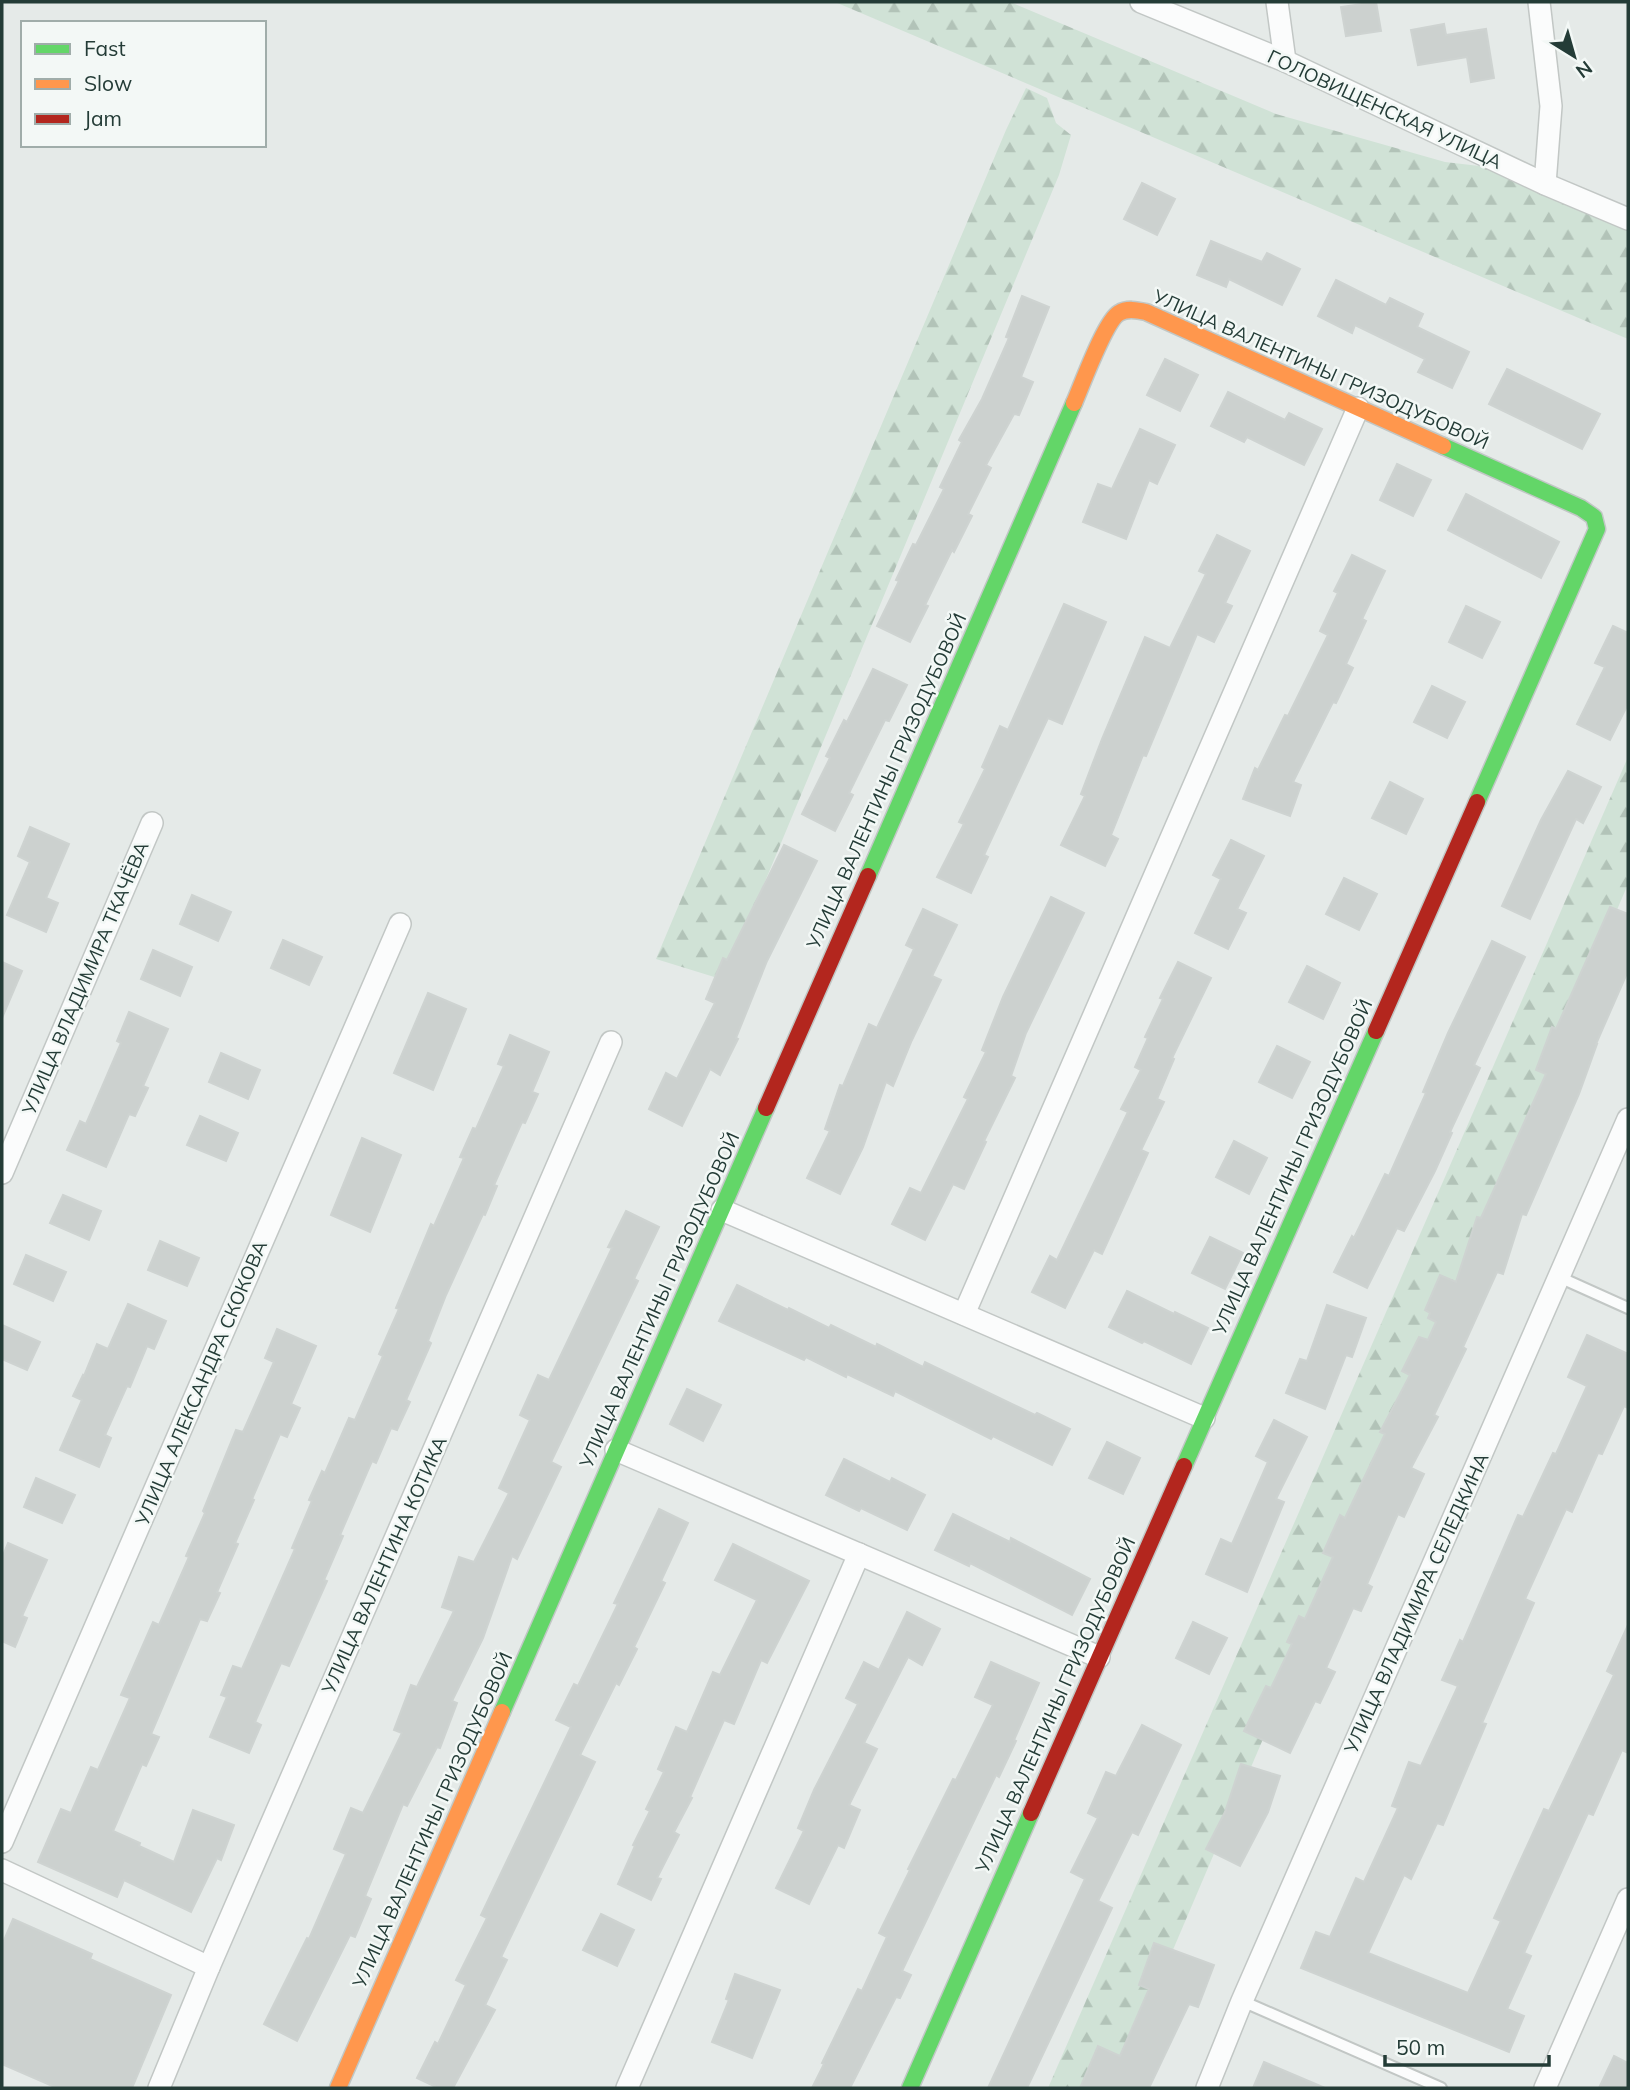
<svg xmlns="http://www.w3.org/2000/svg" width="1630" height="2090" font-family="Mulish,sans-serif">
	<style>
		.forest { fill: url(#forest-firs) }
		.building { fill: #ccd1cf; stroke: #ced3d1; stroke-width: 2 }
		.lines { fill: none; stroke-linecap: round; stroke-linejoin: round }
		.lane-casing { stroke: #c2c7c5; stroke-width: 14 }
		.street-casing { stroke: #c2c7c5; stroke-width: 24 }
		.fast-casing { stroke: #c1c7c5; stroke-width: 19 }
		.slow-casing { stroke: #c1c7c5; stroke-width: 19 }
		.jam-casing { stroke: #c1c7c5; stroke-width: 19 }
		.lane { stroke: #fbfcfc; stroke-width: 10 }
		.street { stroke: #fbfcfc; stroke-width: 21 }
		.fast { stroke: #63d668; stroke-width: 16 }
		.slow { stroke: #ff974d; stroke-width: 16 }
		.jam { stroke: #b3261e; stroke-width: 16 }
		.labels { text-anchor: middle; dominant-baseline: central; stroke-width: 5; stroke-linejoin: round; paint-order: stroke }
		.street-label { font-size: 19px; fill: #243c37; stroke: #f3f8f6 }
	</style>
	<defs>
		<pattern id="forest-firs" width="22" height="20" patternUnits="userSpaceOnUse" patternTransform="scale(1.75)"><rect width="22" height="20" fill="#d0e2d6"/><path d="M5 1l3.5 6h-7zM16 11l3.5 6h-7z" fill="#b2c3b8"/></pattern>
	</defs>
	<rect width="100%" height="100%" fill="#e5eae8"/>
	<g class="forest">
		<polygon points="835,2 1010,2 1276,114 1445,162 1488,167 1628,226 1628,339"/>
		<polygon points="1026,88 1047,98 1056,123 1071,135 1059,175 724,980 656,959 1006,130"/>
		<polygon points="1628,757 1628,884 1114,2088 1048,2088"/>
	</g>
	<g class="building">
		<polygon points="1376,2 1381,31 1346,36 1341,7"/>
		<polygon points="1444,24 1446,35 1486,29 1494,78 1471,82 1467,57 1418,65 1411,30"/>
		<polygon points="1142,183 1175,199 1157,235 1124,219"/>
		<polygon points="1211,241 1262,262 1267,253 1300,269 1282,305 1229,279 1226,287 1197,275"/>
		<polygon points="1336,280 1386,305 1390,298 1423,314 1417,327 1469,352 1452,388 1418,372 1425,359 1355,325 1352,333 1318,316"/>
		<polygon points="1022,296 1049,307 1021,377 1033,382 1019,415 1014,414 986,465 991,468 968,514 972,516 954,552 952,550 925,605 928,606 910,642 877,626 899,581 896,580 913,544 916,545 944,489 940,487 962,442 959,440 982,399 1009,338 1006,337"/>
		<polygon points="1165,359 1198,375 1180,411 1147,395"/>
		<polygon points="1507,369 1600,414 1582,449 1489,404"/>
		<polygon points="1228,392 1285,420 1289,413 1322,429 1304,465 1247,437 1244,442 1211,426"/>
		<polygon points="1140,429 1175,445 1157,484 1149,480 1126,539 1083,522 1098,484 1112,489"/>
		<polygon points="1397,464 1431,480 1413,516 1380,500"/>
		<polygon points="1466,494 1559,542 1541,578 1448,530"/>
		<polygon points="1217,535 1250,551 1225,603 1232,606 1214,642 1197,634 1146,756 1143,755 1111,835 1118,839 1105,866 1061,845 1085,796 1081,794 1102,739 1145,637 1170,648 1206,574 1199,571"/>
		<polygon points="1352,555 1385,571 1362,619 1366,621 1346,664 1353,668 1336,703 1333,702 1293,782 1301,785 1290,816 1243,799 1255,768 1258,770 1285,715 1288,716 1328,635 1320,631 1338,593 1334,591"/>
		<polygon points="1064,604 1106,622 1062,724 1048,718 984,855 988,857 971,893 937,877 964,824 959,822 985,769 982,767 1000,726 1008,730"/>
		<polygon points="1466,606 1500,622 1482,658 1449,642"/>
		<polygon points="1613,626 1628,633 1628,704 1610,740 1577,724 1605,667 1595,663"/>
		<polygon points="873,669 907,685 889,721 885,720 849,793 853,795 835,831 802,814 830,758 826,756 844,720 847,722"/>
		<polygon points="1432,686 1465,702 1447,738 1414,722"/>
		<polygon points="1568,771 1601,787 1583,823 1576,819 1530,919 1502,906 1541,820"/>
		<polygon points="1390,782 1423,799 1406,834 1372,818"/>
		<polygon points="30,827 69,844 46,898 58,903 46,932 7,915 30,862 18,856"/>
		<polygon points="1231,840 1264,856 1237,909 1246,913 1228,949 1195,933 1221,879 1213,875"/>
		<polygon points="784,845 817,861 767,961 736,1038 738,1039 720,1075 710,1069 682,1126 649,1109 666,1073 677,1079 715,1003 706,999 723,958 727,960"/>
		<polygon points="1344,878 1377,894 1359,930 1326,914"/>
		<polygon points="192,895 231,912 218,941 180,924"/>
		<polygon points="1051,897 1084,913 1026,1033 1011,1076 1015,1078 984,1141 986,1142 964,1189 953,1184 925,1240 892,1224 910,1188 921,1193 968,1099 964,1097 986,1052 982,1050 1003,997"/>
		<polygon points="1610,907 1628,914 1628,971 1596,1044 1597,1044 1579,1094 1526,1215 1522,1214 1503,1274 1497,1272 1463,1347 1466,1349 1434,1415 1438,1417 1411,1468 1424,1474 1404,1517 1398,1514 1367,1584 1372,1587 1361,1611 1353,1608 1326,1668 1335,1672 1320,1703 1315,1701 1290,1753 1244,1731 1266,1686 1271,1688 1292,1644 1287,1642 1299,1616 1305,1619 1333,1557 1323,1553 1340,1515 1345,1518 1385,1434 1380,1432 1410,1375 1402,1371 1419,1337 1428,1340 1436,1322 1428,1318 1430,1313 1425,1310 1440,1275 1456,1282 1477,1217 1481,1218 1546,1074 1536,1070 1552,1027 1556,1029"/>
		<polygon points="923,909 957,925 932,976 941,980 911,1042 893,1086 886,1082 863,1147 840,1194 807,1178 830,1131 825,1129 840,1085 843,1086 869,1024 877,1028 914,949 906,945"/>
		<polygon points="283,940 322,957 309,985 271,968"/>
		<polygon points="1492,941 1525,957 1474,1065 1480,1068 1450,1132 1452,1133 1435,1171 1404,1231 1397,1228 1367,1288 1334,1272 1352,1236 1354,1238 1385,1174 1389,1176 1426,1093 1423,1092 1448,1033"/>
		<polygon points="153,950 192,967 180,996 141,979"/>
		<polygon points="2,962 22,971 2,1018"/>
		<polygon points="1178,962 1211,978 1172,1058 1174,1059 1157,1099 1164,1102 1141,1150 1148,1153 1102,1254 1094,1250 1065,1308 1032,1292 1050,1256 1057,1260 1128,1112 1121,1109 1141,1070 1135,1067 1148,1038 1145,1037 1163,999 1160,998"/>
		<polygon points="1307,966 1340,983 1323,1019 1289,1002"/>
		<polygon points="428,993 466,1009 433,1090 394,1073"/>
		<polygon points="129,1012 168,1029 143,1086 148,1088 135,1116 129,1114 106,1167 67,1150 80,1121 86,1124 121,1043 117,1041"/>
		<polygon points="510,1035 549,1052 532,1092 538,1094 525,1123 522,1122 494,1185 497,1186 485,1215 483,1214 446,1295 428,1341 431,1343 406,1400 410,1402 397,1430 391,1428 376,1463 372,1461 340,1535 343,1536 324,1580 327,1581 289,1666 281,1663 255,1722 261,1725 249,1753 210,1737 227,1697 221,1695 233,1666 242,1669 295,1549 292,1548 312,1501 309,1500 322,1471 325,1473 349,1418 355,1420 383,1356 379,1354 399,1309 396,1308 419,1253 431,1224 434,1226 464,1158 460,1157 473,1128 476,1129 504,1066 498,1064"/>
		<polygon points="1277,1046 1310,1062 1292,1098 1259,1082"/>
		<polygon points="221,1053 260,1070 248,1099 209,1082"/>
		<polygon points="200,1116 238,1133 226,1161 187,1145"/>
		<polygon points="362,1138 401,1155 370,1232 331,1215"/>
		<polygon points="1234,1141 1267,1158 1249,1194 1216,1177"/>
		<polygon points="63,1195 101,1211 89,1240 50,1223"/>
		<polygon points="626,1211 659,1227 634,1279 638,1281 551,1462 561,1467 517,1559 512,1556 483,1638 452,1701 457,1703 440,1748 437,1747 407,1806 403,1804 365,1896 371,1899 355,1937 350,1935 297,2041 264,2024 307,1938 309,1939 346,1854 334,1849 351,1808 363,1813 402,1733 394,1730 411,1685 417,1687 454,1611 442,1607 459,1557 474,1562 509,1493 499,1488 530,1420 520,1415 538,1375 549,1380 612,1248 608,1247"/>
		<polygon points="1210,1237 1243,1253 1225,1289 1192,1273"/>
		<polygon points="160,1241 199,1258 187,1286 148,1270"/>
		<polygon points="26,1255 66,1272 53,1301 14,1284"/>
		<polygon points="737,1285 788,1310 789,1308 829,1328 831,1325 876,1347 877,1344 923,1367 925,1362 1035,1415 1037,1413 1070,1429 1052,1465 993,1436 991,1439 895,1391 893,1396 847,1374 846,1377 806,1357 804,1360 719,1321"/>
		<polygon points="1127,1291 1174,1314 1175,1312 1208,1328 1191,1364 1144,1341 1142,1343 1109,1327"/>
		<polygon points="128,1304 166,1321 154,1349 147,1346 130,1387 127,1386 105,1435 111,1438 99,1467 60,1450 82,1400 73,1396 83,1375 84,1376 97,1344 108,1349"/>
		<polygon points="1327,1305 1366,1318 1352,1357 1346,1355 1325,1409 1286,1393 1300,1359 1307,1361"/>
		<polygon points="2,1325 40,1342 27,1370 2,1359"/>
		<polygon points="277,1329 316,1346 291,1404 300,1408 287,1437 280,1434 252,1499 254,1500 235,1543 238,1544 217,1592 220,1593 207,1621 200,1619 151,1734 159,1737 146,1766 142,1764 113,1831 140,1843 139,1846 174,1862 193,1810 234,1825 221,1860 217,1858 191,1912 124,1880 117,1897 38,1862 61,1809 71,1813 91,1767 98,1770 130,1698 121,1695 153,1622 159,1625 189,1557 186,1556 205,1513 203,1511 236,1430 243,1432 274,1362 265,1358"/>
		<polygon points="1587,1335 1628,1354 1628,1408 1624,1406 1602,1454 1598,1453 1572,1512 1566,1509 1525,1599 1534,1603 1482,1723 1486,1724 1443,1825 1437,1823 1411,1879 1404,1875 1368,1953 1468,1993 1501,1921 1494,1918 1544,1809 1549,1811 1614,1675 1607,1671 1628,1625 1628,1753 1622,1750 1593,1815 1588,1813 1524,1953 1531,1956 1507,2009 1524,2016 1509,2052 1301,1968 1316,1932 1330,1937 1356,1878 1364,1882 1398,1808 1392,1806 1409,1762 1421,1766 1458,1686 1442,1680 1460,1640 1463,1642 1518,1515 1523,1517 1553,1453 1556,1454 1587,1386 1568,1377"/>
		<polygon points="687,1389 721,1405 703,1441 670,1424"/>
		<polygon points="1274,1420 1307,1437 1276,1499 1284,1502 1247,1592 1206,1574 1221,1539 1232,1544 1268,1462 1256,1456"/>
		<polygon points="1107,1442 1140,1458 1123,1494 1089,1478"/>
		<polygon points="844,1459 890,1482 892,1478 925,1495 907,1530 861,1508 859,1511 826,1495"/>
		<polygon points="36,1478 75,1495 62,1523 24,1507"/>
		<polygon points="659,1509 688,1523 661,1581 665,1583 634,1647 637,1649 619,1685 616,1683 580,1755 595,1762 501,1957 507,1960 485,2005 495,2010 453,2088 438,2088 417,2078 435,2042 438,2044 466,1985 456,1980 487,1918 481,1915 571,1727 556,1720 574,1684 578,1686 618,1604 614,1603"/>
		<polygon points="953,1514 1010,1542 1011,1538 1090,1579 1072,1615 970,1563 969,1566 935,1550"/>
		<polygon points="8,1543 47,1560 22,1616 27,1618 15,1647 2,1641 2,1558"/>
		<polygon points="733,1544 809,1581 767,1663 761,1660 734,1724 724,1720 690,1797 692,1798 674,1832 679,1835 657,1878 661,1879 651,1900 618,1884 635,1846 633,1845 650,1811 646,1809 664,1772 658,1769 676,1727 687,1732 713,1672 720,1675 757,1600 715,1580"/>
		<polygon points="907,1612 940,1629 922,1665 908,1657 864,1743 877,1749 849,1805 860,1810 844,1848 838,1845 809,1904 776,1888 804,1831 798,1828 814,1790 858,1704 846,1698 864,1662 879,1670"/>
		<polygon points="1193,1622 1227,1638 1209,1674 1176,1658"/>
		<polygon points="991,1662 1039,1683 1014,1740 1016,1741 999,1777 996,1775 902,1971 911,1975 900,1998 896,1997 850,2088 812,2088 824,2064 822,2063 858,1989 862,1991 887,1937 879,1933 910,1870 908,1869 953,1779 956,1780 993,1705 975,1697"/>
		<polygon points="1142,1725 1181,1745 1138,1835 1132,1832 1098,1901 1112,1908 1027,2088 988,2088 1085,1879 1071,1872 1098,1818 1088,1813 1106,1772 1116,1776"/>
		<polygon points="1241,1764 1280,1776 1268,1812 1240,1866 1206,1849 1225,1812"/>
		<polygon points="601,1914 634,1930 617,1966 583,1950"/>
		<polygon points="13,1919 92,1954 90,1959 171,1995 132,2088 57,2088 2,2064 2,1945"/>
		<polygon points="1154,1943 1214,1965 1198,2007 1189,2004 1149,2088 1080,2088 1098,2046 1120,2056 1149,1989 1139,1985"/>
		<polygon points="735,1974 780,1990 752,2058 712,2042 729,2000 726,1999"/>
		<polygon points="1614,2056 1628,2063 1628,2088 1599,2088"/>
		<polygon points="1264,2062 1325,2088 1253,2088"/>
	</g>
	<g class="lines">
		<defs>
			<g id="lane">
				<polyline points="1559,1277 1628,1308"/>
				<polyline points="1242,2001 1441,2088"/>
			</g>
			<g id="street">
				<polyline points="1141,2 1285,61 1545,184 1628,219"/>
				<polyline points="1277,2 1285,61"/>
				<polyline points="1539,2 1551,106 1545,184"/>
				<polyline points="2,1173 152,823"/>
				<polyline points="722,1210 1204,1418"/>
				<polyline points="964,1314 1358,408"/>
				<polyline points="616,1450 1099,1657"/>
				<polyline points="2,1842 400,924"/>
				<polyline points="2,1870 209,1967"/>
				<polyline points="159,2088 209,1967 611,1042"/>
				<polyline points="627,2088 859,1554"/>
				<polyline points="1207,2088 1242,2001 1628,1119"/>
				<polyline points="1545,2088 1628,1899"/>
			</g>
			<g id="fast">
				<polyline points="1443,446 1581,508 1594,517 1597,529 1477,802"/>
				<polyline points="868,876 1074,403"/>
				<polyline points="1184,1466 1376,1031"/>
				<polyline points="502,1712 766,1108"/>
				<polyline points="910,2088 1031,1813"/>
			</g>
			<g id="slow">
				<path d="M1074,403C1082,385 1105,321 1119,313C1127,308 1137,310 1146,312L1443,446"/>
				<polyline points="338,2088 502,1712"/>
			</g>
			<g id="jam">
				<polyline points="1376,1031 1477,802"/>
				<polyline points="766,1108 868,876"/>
				<polyline points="1031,1813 1184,1466"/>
			</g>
		</defs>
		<use href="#lane" class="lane-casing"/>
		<use href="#street" class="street-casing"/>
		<use href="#fast" class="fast-casing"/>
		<use href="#slow" class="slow-casing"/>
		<use href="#jam" class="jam-casing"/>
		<use href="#lane" class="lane"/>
		<use href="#street" class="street"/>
		<use href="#fast" class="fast"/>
		<use href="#slow" class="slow"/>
		<use href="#jam" class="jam"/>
	</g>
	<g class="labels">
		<g class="street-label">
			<text transform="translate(1385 109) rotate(25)">ГОЛОВИЩЕНСКАЯ УЛИЦА</text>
			<text transform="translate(1321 369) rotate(24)">УЛИЦА ВАЛЕНТИНЫ ГРИЗОДУБОВОЙ</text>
			<text transform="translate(886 781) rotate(-66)">УЛИЦА ВАЛЕНТИНЫ ГРИЗОДУБОВОЙ</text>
			<text transform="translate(85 978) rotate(-67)">УЛИЦА ВЛАДИМИРА ТКАЧЁВА</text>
			<text transform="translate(1292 1167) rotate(-66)">УЛИЦА ВАЛЕНТИНЫ ГРИЗОДУБОВОЙ</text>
			<text transform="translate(659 1300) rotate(-66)">УЛИЦА ВАЛЕНТИНЫ ГРИЗОДУБОВОЙ</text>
			<text transform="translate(201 1383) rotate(-67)">УЛИЦА АЛЕКСАНДРА СКОКОВА</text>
			<text transform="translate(384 1565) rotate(-66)">УЛИЦА ВАЛЕНТИНА КОТИКА</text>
			<text transform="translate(1416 1603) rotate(-66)">УЛИЦА ВЛАДИМИРА СЕЛЕДКИНА</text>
			<text transform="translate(1055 1705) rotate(-66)">УЛИЦА ВАЛЕНТИНЫ ГРИЗОДУБОВОЙ</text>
			<text transform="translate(432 1820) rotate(-66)">УЛИЦА ВАЛЕНТИНЫ ГРИЗОДУБОВОЙ</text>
		</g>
	</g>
	<rect width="1630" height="2090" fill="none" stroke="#243c37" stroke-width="7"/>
	<rect x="21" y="21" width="245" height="126" fill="#f3f8f6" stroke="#a0adaa" stroke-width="2"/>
	<rect x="35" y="44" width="35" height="10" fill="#63d668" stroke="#a0adaa" stroke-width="2"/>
	<text x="84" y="56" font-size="21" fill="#243c37">Fast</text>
	<rect x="35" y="79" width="35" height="10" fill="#ff974d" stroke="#a0adaa" stroke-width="2"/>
	<text x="84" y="91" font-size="21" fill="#243c37">Slow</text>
	<rect x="35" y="114" width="35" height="10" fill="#b3261e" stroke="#a0adaa" stroke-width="2"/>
	<text x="84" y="126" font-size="21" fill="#243c37">Jam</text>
	<g transform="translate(1574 56) rotate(143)" stroke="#f3f8f6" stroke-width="5" paint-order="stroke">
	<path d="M0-5L12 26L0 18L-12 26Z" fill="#243c37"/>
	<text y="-10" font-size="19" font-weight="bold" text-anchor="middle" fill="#243c37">N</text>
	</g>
	<path d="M1385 2055v10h164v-10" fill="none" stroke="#243c37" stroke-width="3.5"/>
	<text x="1396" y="2055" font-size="21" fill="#243c37" stroke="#f3f8f6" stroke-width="5" paint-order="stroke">50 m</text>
</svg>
